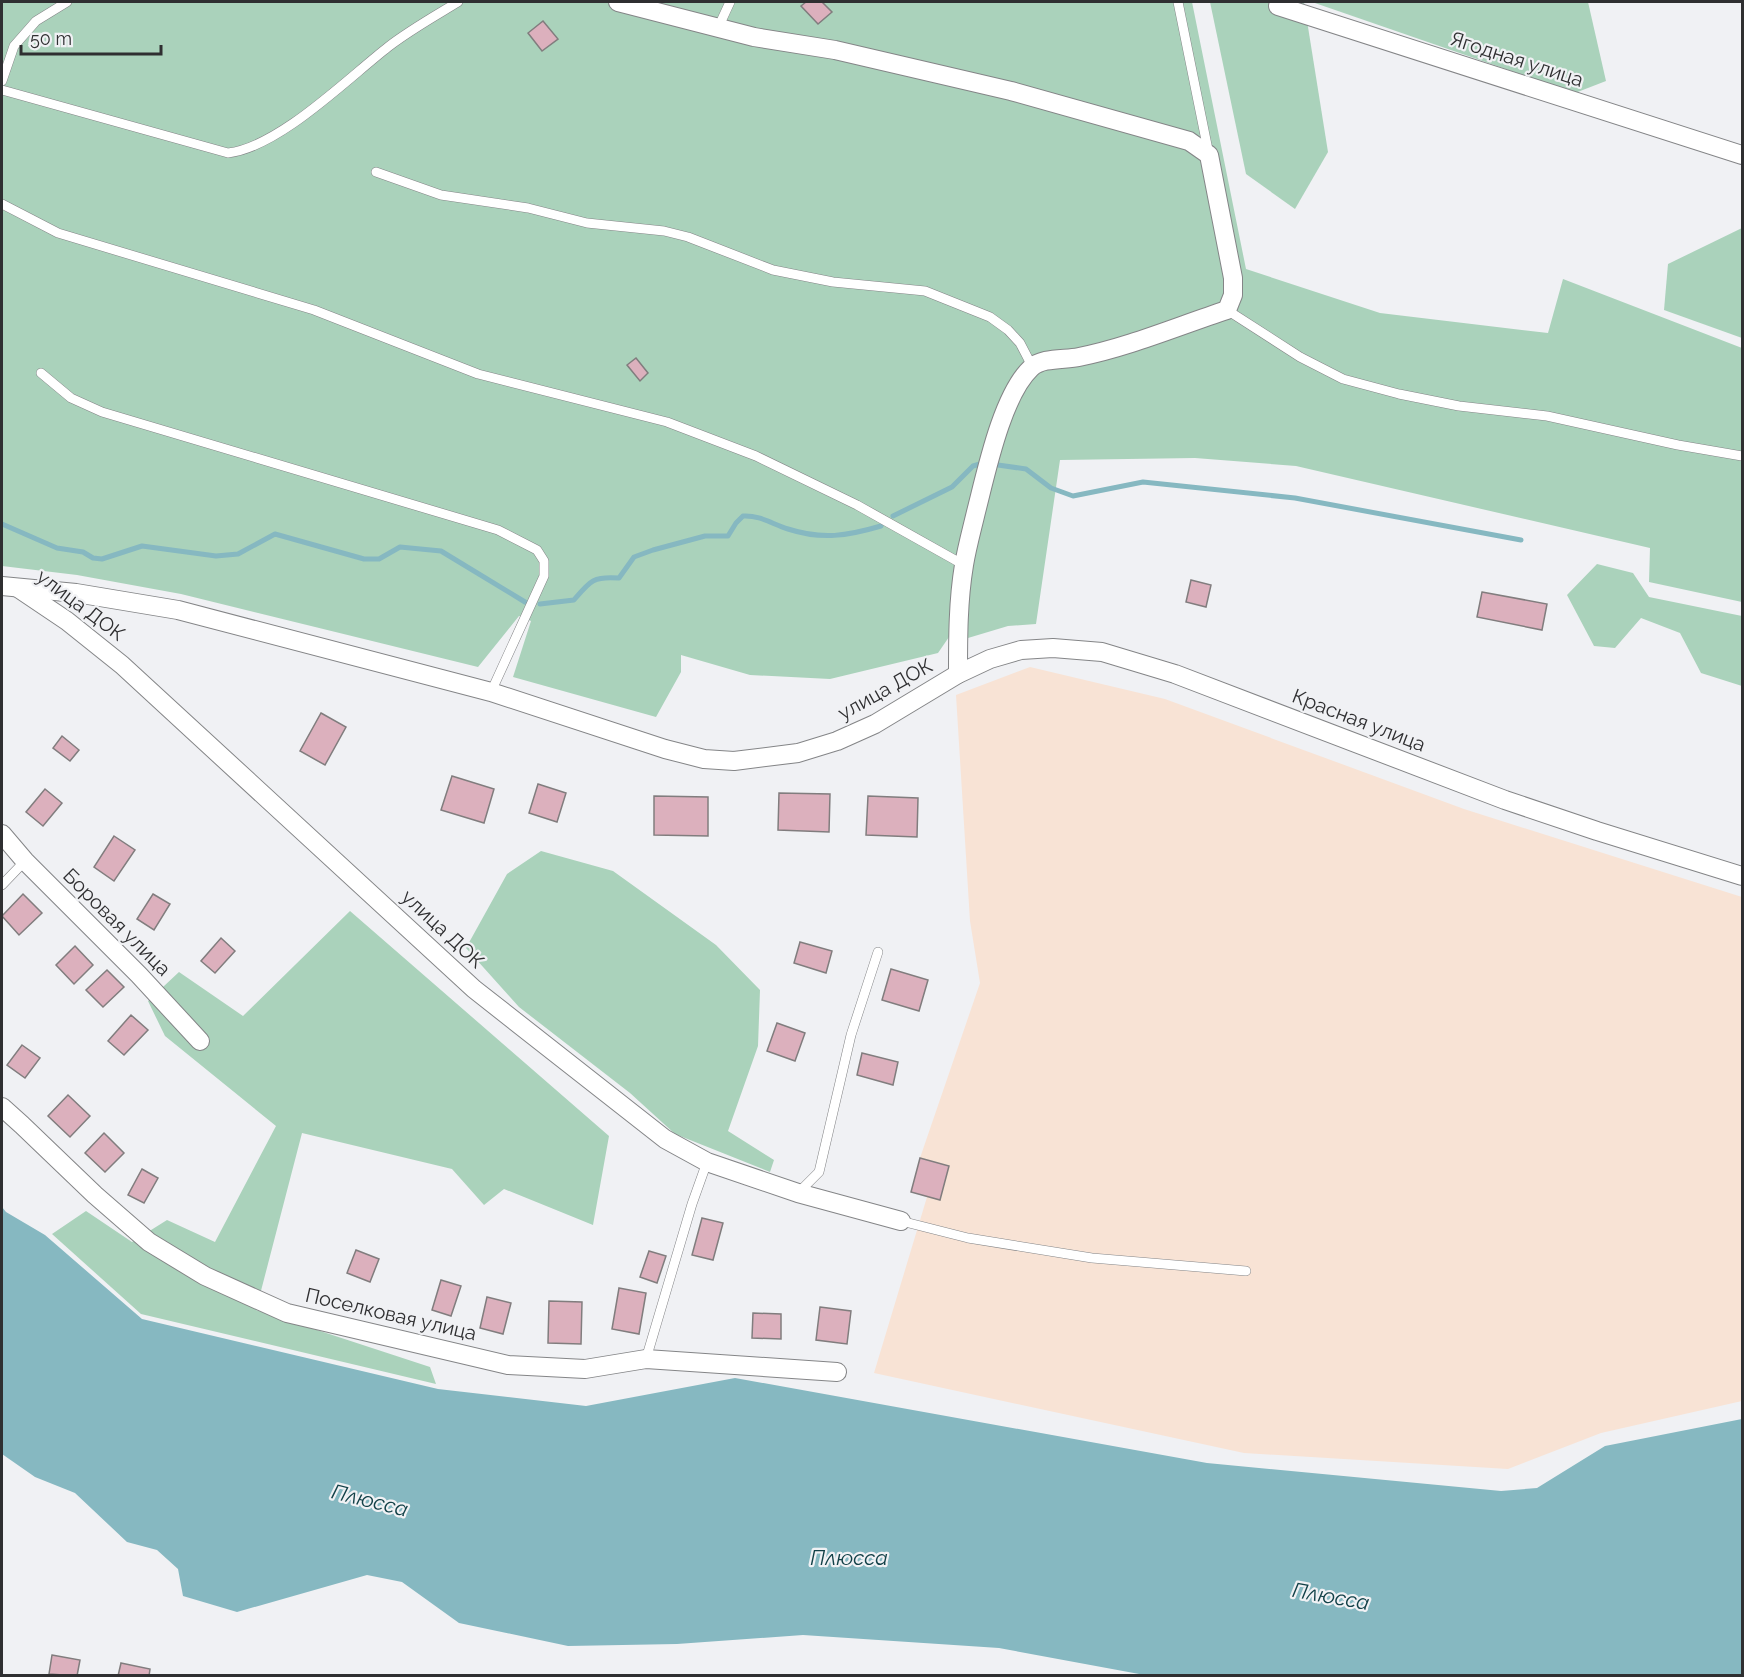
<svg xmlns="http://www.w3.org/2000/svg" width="1744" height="1677" font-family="Raleway,sans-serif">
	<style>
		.industrial { fill: #f8e3d5 }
		.green { fill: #aad2bb }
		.water { fill: #86b8c1 }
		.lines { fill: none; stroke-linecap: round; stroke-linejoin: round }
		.stream { stroke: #86b8c1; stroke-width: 5 }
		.building { fill: #dcb0bd; stroke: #817d7e; stroke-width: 1.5 }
		.lane-casing { stroke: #848587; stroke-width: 10 }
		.street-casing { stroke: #848587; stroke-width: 20 }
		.lane { stroke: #fff; stroke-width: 9 }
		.street { stroke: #fff; stroke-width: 18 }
		.labels { text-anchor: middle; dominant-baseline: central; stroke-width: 4.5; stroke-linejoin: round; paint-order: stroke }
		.street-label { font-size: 20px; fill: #2f2f31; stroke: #f0f1f4 }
		.water-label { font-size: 21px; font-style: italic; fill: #124148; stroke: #f0f1f4 }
	</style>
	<rect width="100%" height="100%" fill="#f0f1f4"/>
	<polygon class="industrial" points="1030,667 1165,699 1464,809 1742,897 1742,1401 1601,1433 1508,1469 1244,1453 874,1373 927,1197 911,1192 920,1158 980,983 970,921 956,695"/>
	<g class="green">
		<polygon points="2,2 1192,2 1246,269 1380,313 1548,333 1563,279 1742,348 1742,602 1649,582 1650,548 1296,466 1195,458 1060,460 1036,624 1008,626 968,638 949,637 938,653 830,679 750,675 681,655 681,672 656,717 513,677 531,621 519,616 478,667 181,594 77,575 2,566"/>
		<polygon points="1210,2 1304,2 1328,152 1295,209 1246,174"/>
		<polygon points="1312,2 1588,2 1606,81 1575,93"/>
		<polygon points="1742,228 1742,338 1664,310 1668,264"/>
		<polygon points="1597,564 1633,573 1649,597 1742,616 1742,686 1701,673 1680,633 1641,618 1615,648 1594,646 1567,595"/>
		<polygon points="541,851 613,871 716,945 760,990 758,1046 728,1131 774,1160 770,1172 675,1134 630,1093 519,1007 466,948 507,874"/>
		<polygon points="350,911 609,1136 593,1225 504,1189 484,1205 452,1169 302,1133 256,1310 430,1367 436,1384 141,1314 52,1234 86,1211 132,1242 167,1220 215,1242 276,1126 165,1036 148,1001 179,972 243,1016"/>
	</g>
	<polygon class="water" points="2,1207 6,1212 45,1235 142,1319 438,1389 586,1406 735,1378 1207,1463 1501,1491 1537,1488 1605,1446 1742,1419 1742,1675 1150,1676 999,1648 803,1635 677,1644 568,1646 459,1623 402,1582 367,1575 237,1612 183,1596 178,1569 157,1550 127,1542 75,1493 35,1477 2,1454"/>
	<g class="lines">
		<g class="stream">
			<polyline points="998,465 1026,469 1051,488 1073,496 1143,482 1295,498 1521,540"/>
			<polyline points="893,516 952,487 973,466 980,464"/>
			<polyline points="2,524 57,548 83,552 93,558 102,559 142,546 216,556 238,554 275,534 364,559 379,559 400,547 441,551 525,602"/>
			<path d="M540,604L574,600C590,581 593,576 619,578L634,557L653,550L705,536H728L736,523L743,516C760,515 772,524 788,529C822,540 847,536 881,526"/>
		</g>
	</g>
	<g class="building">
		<polygon points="806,2 822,2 832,12 818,24 801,6"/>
		<polygon points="543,21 558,39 542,51 528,33"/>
		<polygon points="636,358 648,373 640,381 627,365"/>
		<polygon points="1191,580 1211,585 1206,607 1186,602"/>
		<polygon points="1482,592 1547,604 1542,630 1477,617"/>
		<polygon points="321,713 346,727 325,765 300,751"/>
		<polygon points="62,736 79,750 70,761 53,748"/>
		<polygon points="452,776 494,789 484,823 441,810"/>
		<polygon points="538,784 566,793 557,822 529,813"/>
		<polygon points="45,789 62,803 43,826 26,812"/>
		<polygon points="779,793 830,794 829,832 778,830"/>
		<polygon points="654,796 708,797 708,836 654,835"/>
		<polygon points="868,796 918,798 917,837 866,835"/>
		<polygon points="114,836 135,850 114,881 94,867"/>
		<polygon points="23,894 42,913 19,935 2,916"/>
		<polygon points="153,894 170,904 154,930 137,919"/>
		<polygon points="221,938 235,951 215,973 201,961"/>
		<polygon points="800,942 832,951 826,973 794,963"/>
		<polygon points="75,946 93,965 74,984 56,965"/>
		<polygon points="891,969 928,980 919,1011 882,1000"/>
		<polygon points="107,970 124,987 103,1007 86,990"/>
		<polygon points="131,1015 148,1030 124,1055 108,1041"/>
		<polygon points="777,1023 805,1033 795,1061 767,1051"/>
		<polygon points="22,1045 40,1058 25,1078 7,1065"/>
		<polygon points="862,1053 898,1062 893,1085 857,1075"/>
		<polygon points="68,1095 90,1116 70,1137 48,1116"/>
		<polygon points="104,1133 124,1153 105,1172 85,1153"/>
		<polygon points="920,1158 949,1166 940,1200 911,1192"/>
		<polygon points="142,1169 158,1178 144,1203 128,1195"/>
		<polygon points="702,1218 723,1223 713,1260 692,1255"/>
		<polygon points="356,1250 379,1259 370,1282 347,1273"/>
		<polygon points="649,1251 666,1256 657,1283 640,1277"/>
		<polygon points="441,1280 461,1286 451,1316 432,1310"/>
		<polygon points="619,1288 646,1293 639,1334 612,1329"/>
		<polygon points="487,1297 511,1303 503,1334 480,1328"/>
		<polygon points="549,1301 582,1302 581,1344 548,1343"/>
		<polygon points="820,1307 851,1311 847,1344 816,1340"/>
		<polygon points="753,1313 781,1314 781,1339 752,1338"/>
		<polygon points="52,1655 80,1660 77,1676 49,1674"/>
		<polygon points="121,1663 150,1669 149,1676 118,1676"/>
	</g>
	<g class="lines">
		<defs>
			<g id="lane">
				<polyline points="1178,2 1209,155"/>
				<polyline points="718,28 730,2"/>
				<polyline points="2,81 14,46 36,21 67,2"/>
				<path d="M2,90L228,153C279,147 347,79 388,47C410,30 435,16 458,2"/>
				<polyline points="376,172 441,195 528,208 587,223 664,231 688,237 773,270 833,282 925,291 990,317 1008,330 1020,343 1032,366"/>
				<polyline points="2,204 58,233 314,310 478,374 667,422 756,456 857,505 964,565"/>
				<polyline points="1227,310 1300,357 1343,379 1399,394 1459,406 1547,416 1678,445 1742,456"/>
				<polyline points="41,373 71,398 102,412 498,530 537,550 544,561 544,576 491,692"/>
				<polyline points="2,885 25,861"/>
				<polyline points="798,1193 819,1172 851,1035 878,952"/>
				<polyline points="901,1221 968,1238 1092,1258 1246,1271"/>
				<polyline points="646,1359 692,1204 707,1162"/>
			</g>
			<g id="street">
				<path d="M618,2L754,37L835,50L1011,91L1189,141L1209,155L1233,278V295L1227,310C1178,326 1129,347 1079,357C1065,360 1042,357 1031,368C1002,395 986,473 976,512C972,529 967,547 964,565C958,601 958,638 958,674"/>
				<polyline points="1278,6 1742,155"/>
				<polyline points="2,586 76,593 178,610 491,692 665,749 704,759 734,761 798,753 837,741 875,724 958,674 990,659 1021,650 1053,648 1102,652 1175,674 1505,800 1597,831 1742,876"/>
				<polyline points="18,588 67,621 122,665 474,989 665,1139 707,1162 798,1193 901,1221"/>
				<polyline points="2,834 25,861 139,975 200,1041"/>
				<polyline points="2,1107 22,1125 95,1195 149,1242 205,1276 287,1313 508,1365 585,1369 646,1359 837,1372"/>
			</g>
		</defs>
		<use href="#lane" class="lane-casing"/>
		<use href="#street" class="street-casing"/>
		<use href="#lane" class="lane"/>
		<use href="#street" class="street"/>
	</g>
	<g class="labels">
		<g class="street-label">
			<text transform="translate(1517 59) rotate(18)">Ягодная улица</text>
			<text transform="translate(81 605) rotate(37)">улица ДОК</text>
			<text transform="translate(885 689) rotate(-29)">улица ДОК</text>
			<text transform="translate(1359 720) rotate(21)">Красная улица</text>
			<text transform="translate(117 922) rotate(45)">Боровая улица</text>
			<text transform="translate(443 929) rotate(43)">улица ДОК</text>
			<text transform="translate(391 1314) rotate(13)">Поселковая улица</text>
		</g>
		<g class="water-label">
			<text transform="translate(370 1500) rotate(14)">Плюсса</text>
			<text x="849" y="1557">Плюсса</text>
			<text transform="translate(1331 1596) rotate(10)">Плюсса</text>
		</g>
	</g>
	<rect width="1744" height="1677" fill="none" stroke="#2f2f31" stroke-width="6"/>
	<path d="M21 45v9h140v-9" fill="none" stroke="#2f2f31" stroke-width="3"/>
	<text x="30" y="45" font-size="18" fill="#2f2f31" stroke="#f0f1f4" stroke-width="4.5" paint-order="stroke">50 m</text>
</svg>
